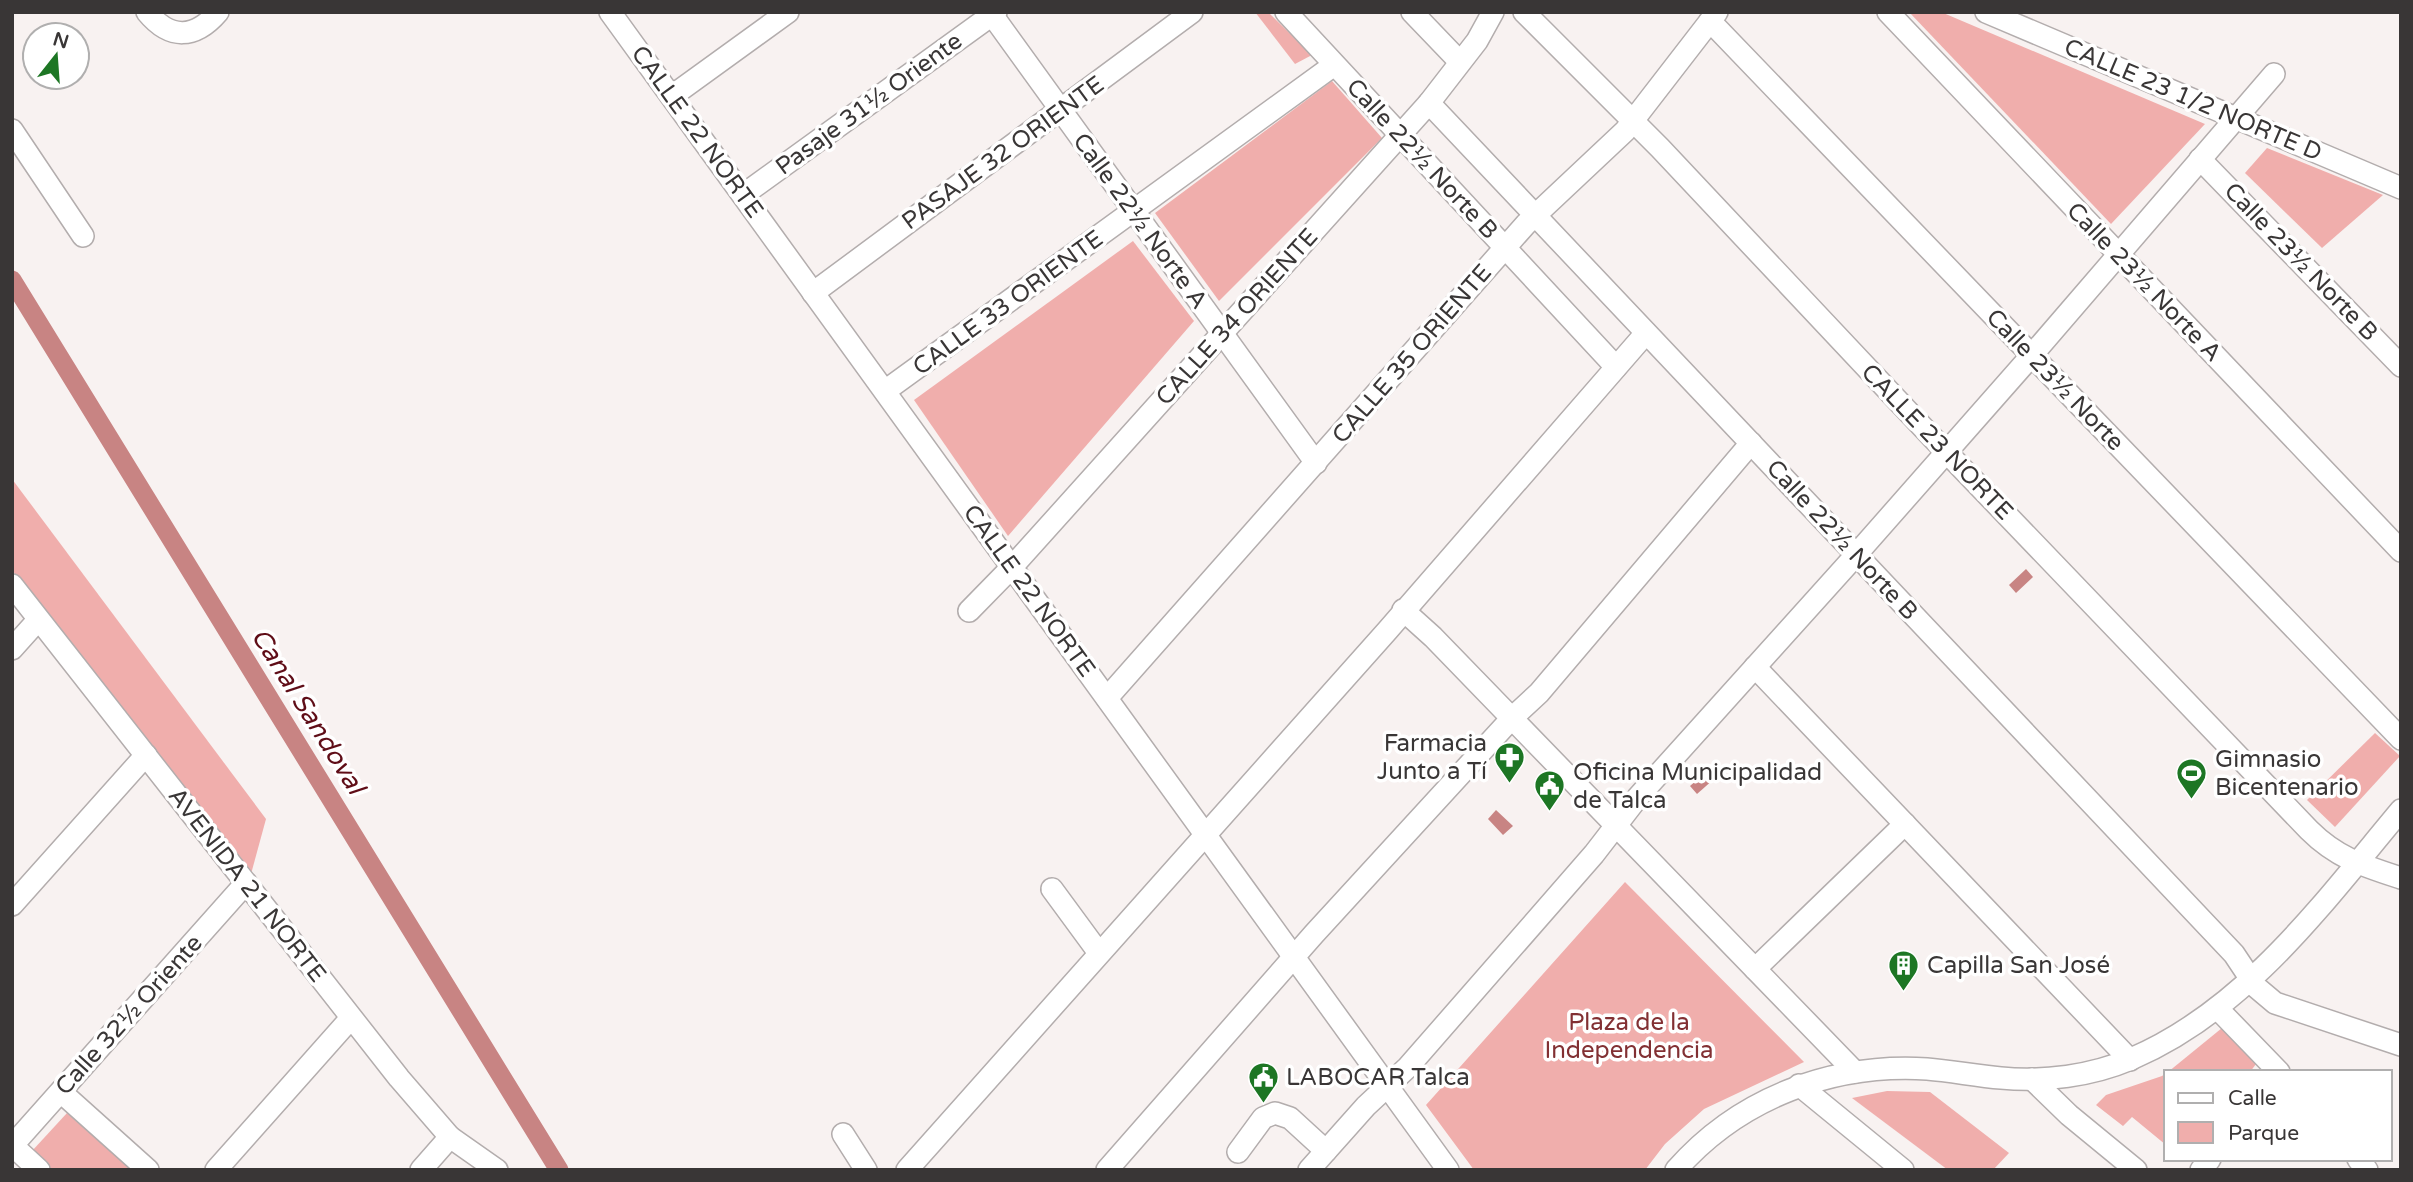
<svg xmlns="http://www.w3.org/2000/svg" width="2413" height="1182" font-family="'Varela Round',sans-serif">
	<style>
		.green { fill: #f0aeac }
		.water { fill: #c88483 }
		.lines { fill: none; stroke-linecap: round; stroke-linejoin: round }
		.canal { stroke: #c88483; stroke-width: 19 }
		.minor-casing { stroke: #b3adad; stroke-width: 24 }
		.minor { stroke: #fff; stroke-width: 21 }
		.labels { text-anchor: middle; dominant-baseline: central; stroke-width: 7; stroke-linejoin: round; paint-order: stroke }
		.street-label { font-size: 24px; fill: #393636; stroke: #fff }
		.poi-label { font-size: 24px; fill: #393636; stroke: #fff; text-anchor: start }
		.park-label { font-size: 24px; fill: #823033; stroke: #fff }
		.water-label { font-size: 26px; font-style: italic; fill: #5f0d17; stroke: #fff }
	</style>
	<rect width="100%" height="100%" fill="#f8f2f1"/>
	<g class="green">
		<polygon points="1255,12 1268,12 1312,55 1295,64"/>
		<polygon points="1909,12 1941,12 2205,124 2111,224"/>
		<polygon points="1332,81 1382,138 1219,301 1155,213"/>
		<polygon points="2267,148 2383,195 2322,248 2245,173"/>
		<polygon points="1133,241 1194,321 1008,536 914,400"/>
		<polygon points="12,479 266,819 251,874 12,570"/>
		<polygon points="2375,733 2400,756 2335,827 2307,800"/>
		<polygon points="1625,882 1804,1062 1704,1109 1665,1144 1645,1170 1474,1170 1426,1105"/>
		<polygon points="2222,1028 2259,1060 2250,1072 2168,1072"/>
		<polygon points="2166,1073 2166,1145 2132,1117 2123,1126 2096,1105 2106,1095 2162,1076"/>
		<polygon points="1887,1091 1930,1092 2009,1153 1993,1170 1948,1170 1852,1098"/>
		<polygon points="67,1113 132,1170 52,1170 32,1151"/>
	</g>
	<g class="water">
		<polygon points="2026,569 2033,577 2016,593 2009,585"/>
		<polygon points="1707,771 1714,779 1697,794 1690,786"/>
		<polygon points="1496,810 1513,826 1503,835 1488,819"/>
	</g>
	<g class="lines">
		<polyline class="canal" points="12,280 559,1170"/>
		<defs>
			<g id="minor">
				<path d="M147,12C170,40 195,39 218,12"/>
				<polyline points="610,12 1448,1170"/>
				<polyline points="990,12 1316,463"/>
				<polyline points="1286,12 1616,367"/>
				<polyline points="1412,12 1460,62"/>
				<path d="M1524,12L1660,148L1931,436L2309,830C2337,858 2364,866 2401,878"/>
				<polyline points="1888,12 2401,551"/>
				<polyline points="1986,12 2401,188"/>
				<polyline points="1710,21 2401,739"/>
				<polyline points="672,96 788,12"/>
				<polyline points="1429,103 2234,954 2256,987 2275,1003 2401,1045"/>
				<polyline points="12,130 83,236"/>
				<polyline points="2200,159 2401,366"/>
				<polyline points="743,195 996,12"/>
				<polyline points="813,293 1192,12"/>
				<polyline points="885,391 1334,65"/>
				<polyline points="12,585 399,1078 450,1137 497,1170"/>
				<polyline points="1403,610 1433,637 1855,1072"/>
				<polyline points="969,611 1012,567 1429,103 1477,41 1493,12"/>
				<polyline points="12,649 38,620"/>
				<polyline points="1755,667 2130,1060"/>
				<polyline points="1107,698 1526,224 1625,131 1717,12"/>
				<polyline points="1052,889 1099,953"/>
				<polyline points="12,905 146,755"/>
				<polyline points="1755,969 1905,824"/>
				<polyline points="2217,1008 2279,1072"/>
				<polyline points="2032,1079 2069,1115 2136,1170"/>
				<polyline points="1799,1085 1903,1170"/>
				<polyline points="61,1092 148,1170"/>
				<polyline points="843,1134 866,1170"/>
				<polyline points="12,1146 246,883"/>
				<polyline points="13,1146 39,1170"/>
				<polyline points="1238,1152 1263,1118 1275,1113 1290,1118 1326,1151"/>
				<polyline points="2358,1159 2367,1170"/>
				<polyline points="216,1170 351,1018"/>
				<polyline points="421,1170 450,1137"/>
				<polyline points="907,1170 1387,631 1646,333"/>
				<polyline points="1107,1170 1314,934 1512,718 1539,693 1751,443"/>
				<polyline points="1309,1170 1366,1106 1408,1067 1594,854 1638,797 1847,565 2032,355 2274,74"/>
				<path d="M1676,1170C1739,1098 1832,1063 1927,1069C1952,1071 1976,1076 2001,1078C2044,1082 2091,1076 2131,1059C2246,1010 2323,903 2401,810"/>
				<polyline points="2201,1170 2210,1159"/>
			</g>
		</defs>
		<use href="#minor" class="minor-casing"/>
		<use href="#minor" class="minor"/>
	</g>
	<defs>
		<symbol id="pharmacy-pin" viewBox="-11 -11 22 30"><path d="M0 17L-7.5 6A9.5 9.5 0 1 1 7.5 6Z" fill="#1d7624" stroke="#fff"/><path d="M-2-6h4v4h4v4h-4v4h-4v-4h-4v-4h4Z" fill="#fff"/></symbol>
		<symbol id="stadium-pin" viewBox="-11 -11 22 30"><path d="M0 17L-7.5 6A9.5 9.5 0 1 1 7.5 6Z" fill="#1d7624" stroke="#fff"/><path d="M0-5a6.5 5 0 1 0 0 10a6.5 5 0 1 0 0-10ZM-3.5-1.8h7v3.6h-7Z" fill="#fff"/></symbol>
		<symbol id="civic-pin" viewBox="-11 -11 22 30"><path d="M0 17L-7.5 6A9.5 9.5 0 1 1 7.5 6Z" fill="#1d7624" stroke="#fff"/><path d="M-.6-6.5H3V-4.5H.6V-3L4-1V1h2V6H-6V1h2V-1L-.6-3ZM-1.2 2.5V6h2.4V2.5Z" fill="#fff"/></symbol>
		<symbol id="building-pin" viewBox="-11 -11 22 30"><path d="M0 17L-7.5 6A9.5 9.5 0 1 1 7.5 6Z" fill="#1d7624" stroke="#fff"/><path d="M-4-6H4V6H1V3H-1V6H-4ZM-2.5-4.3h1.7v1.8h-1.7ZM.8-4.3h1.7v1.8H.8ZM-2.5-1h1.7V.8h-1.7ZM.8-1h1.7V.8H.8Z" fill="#fff"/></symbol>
	</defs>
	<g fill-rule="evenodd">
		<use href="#pharmacy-pin" x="1492" y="740" width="35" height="47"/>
		<use href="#stadium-pin" x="2174" y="756" width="35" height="47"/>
		<use href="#civic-pin" x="1532" y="768" width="35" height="47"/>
		<use href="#building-pin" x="1886" y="948" width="35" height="47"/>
		<use href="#civic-pin" x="1246" y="1060" width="35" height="47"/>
	</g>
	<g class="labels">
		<g class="street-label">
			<text transform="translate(2193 100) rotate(23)">CALLE 23 1/2 NORTE D</text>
			<text transform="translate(869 104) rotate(-36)">Pasaje 31½ Oriente</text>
			<text transform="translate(697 132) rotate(54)">CALLE 22 NORTE</text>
			<text transform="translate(1003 153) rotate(-36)">PASAJE 32 ORIENTE</text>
			<text transform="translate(1422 159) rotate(47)">Calle 22½ Norte B</text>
			<text transform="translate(1140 221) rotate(54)">Calle 22½ Norte A</text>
			<text transform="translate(2301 262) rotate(46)">Calle 23½ Norte B</text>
			<text transform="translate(2144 282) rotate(46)">Calle 23½ Norte A</text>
			<text transform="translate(1008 303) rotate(-36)">CALLE 33 ORIENTE</text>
			<text transform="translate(1237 317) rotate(-48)">CALLE 34 ORIENTE</text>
			<text transform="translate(1412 354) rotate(-49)">CALLE 35 ORIENTE</text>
			<text transform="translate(2055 380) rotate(46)">Calle 23½ Norte</text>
			<text transform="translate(1937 442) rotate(46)">CALLE 23 NORTE</text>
			<text transform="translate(1842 540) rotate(47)">Calle 22½ Norte B</text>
			<text transform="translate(1029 591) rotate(54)">CALLE 22 NORTE</text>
			<text transform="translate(247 885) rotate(52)">AVENIDA 21 NORTE</text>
			<text transform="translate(129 1015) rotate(-48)">Calle 32½ Oriente</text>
		</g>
		<g class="poi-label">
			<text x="1487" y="743" text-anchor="end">Farmacia<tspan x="1487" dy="28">Junto a Tí</tspan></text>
			<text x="2215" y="759">Gimnasio<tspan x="2215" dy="28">Bicentenario</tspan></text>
			<text x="1573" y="772">Oficina Municipalidad<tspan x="1573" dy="28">de Talca</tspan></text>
			<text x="1927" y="965">Capilla San José</text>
			<text x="1286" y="1077">LABOCAR Talca</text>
		</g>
		<g class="park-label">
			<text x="1629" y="1022">Plaza de la<tspan x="1629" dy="28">Independencia</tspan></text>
		</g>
		<g class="water-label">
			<text transform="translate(308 711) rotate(58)">Canal Sandoval</text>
		</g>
	</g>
	<rect width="2413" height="1182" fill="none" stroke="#393636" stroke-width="28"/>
	<rect x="2164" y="1070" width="228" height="91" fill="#ffffff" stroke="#b0afaf" stroke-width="2"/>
	<rect x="2178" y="1093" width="35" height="10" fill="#ffffff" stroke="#b0afaf" stroke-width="2"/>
	<text x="2228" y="1105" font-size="21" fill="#393636">Calle</text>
	<rect x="2178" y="1122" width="35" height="21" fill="#f0aeac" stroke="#b0afaf" stroke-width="2"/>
	<text x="2228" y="1140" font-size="21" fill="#393636">Parque</text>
	<g transform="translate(56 56) rotate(17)"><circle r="33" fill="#ffffff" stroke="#b0afaf" stroke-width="2"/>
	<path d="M0-5L12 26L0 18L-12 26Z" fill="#1d7624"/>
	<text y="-10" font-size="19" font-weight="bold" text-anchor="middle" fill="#393636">N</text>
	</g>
</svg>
